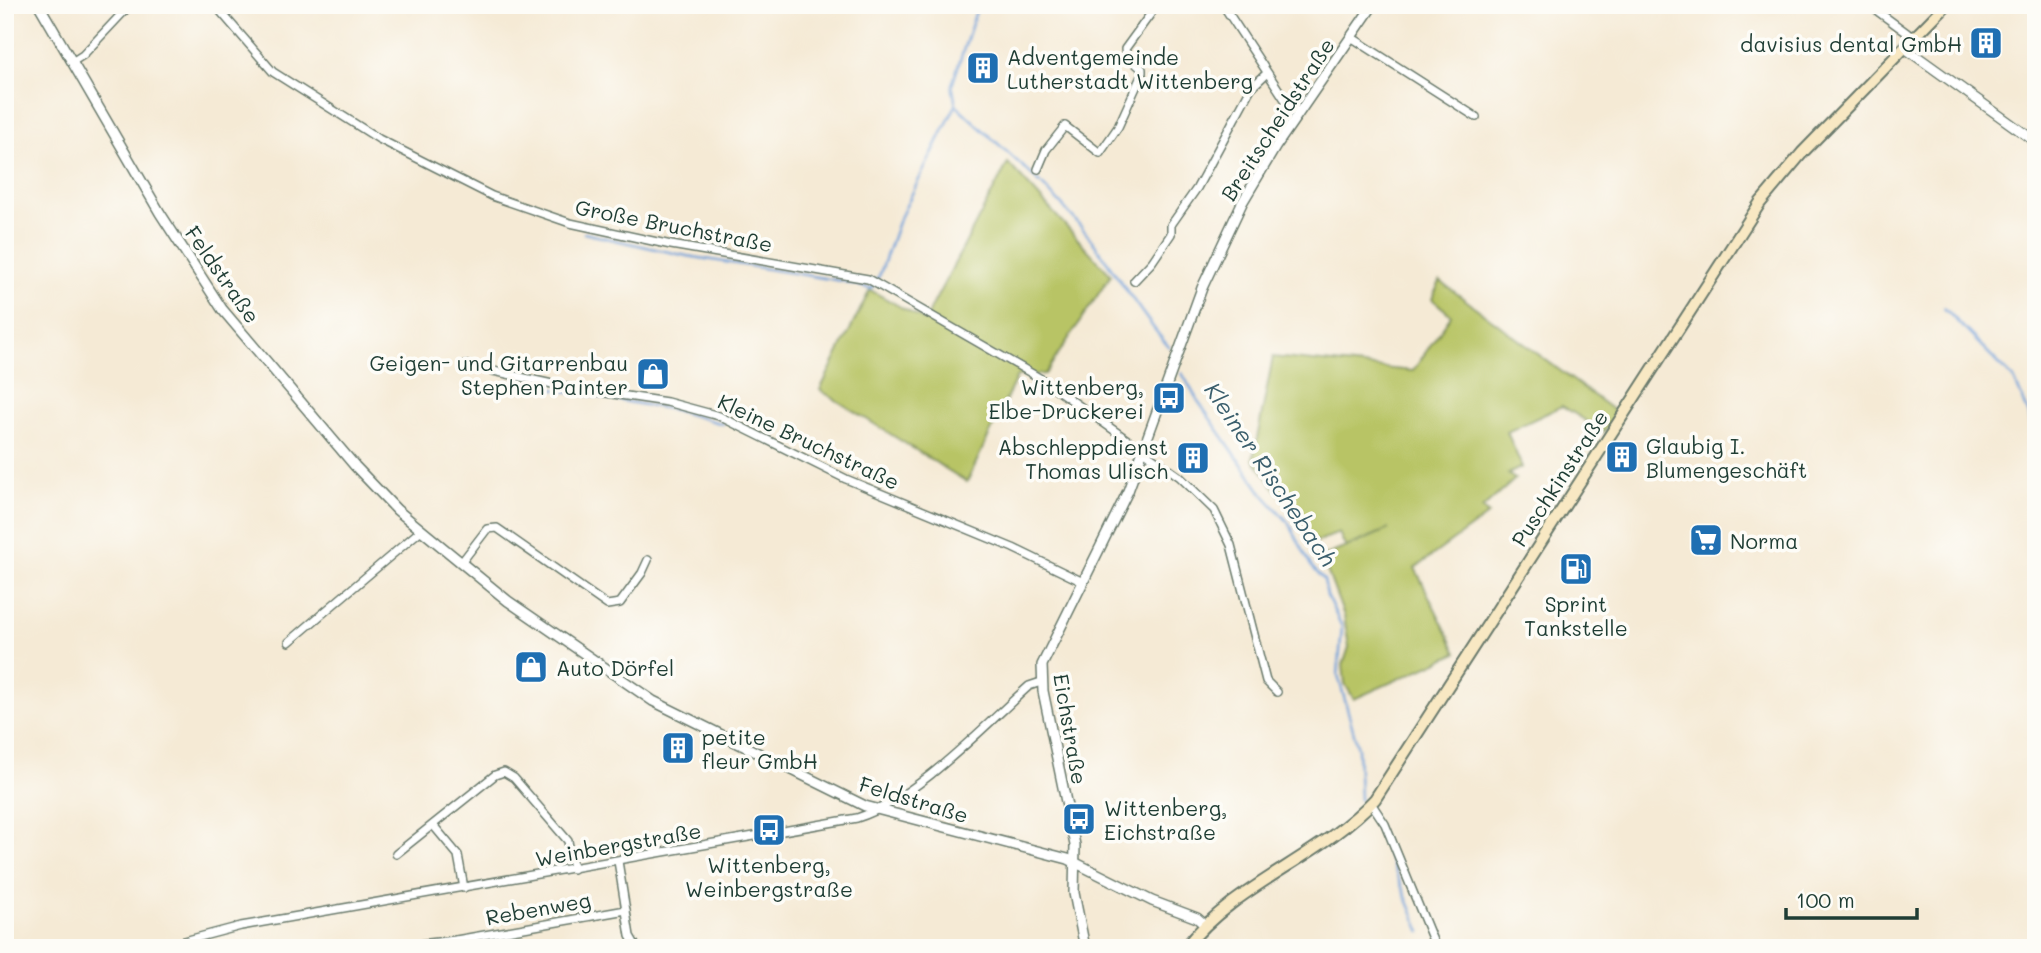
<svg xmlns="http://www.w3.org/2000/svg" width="2041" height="953" font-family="Mali,sans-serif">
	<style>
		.green { fill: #b8c465; stroke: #6c804c; stroke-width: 2 }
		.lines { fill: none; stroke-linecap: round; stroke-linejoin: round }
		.stream { stroke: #6e9fd8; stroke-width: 2.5 }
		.minor-casing { stroke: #6a7a6c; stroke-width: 10 }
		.tertiary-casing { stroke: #6a7a6c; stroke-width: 12 }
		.secondary-casing { stroke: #6a7a6c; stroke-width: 14 }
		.minor { stroke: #fff; stroke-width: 7 }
		.tertiary { stroke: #fff; stroke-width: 9 }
		.secondary { stroke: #f8e8c3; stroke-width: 10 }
		.labels { text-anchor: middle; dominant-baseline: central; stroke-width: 7; stroke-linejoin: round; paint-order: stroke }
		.poi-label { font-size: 21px; fill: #1f3d34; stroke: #fdfcf7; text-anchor: start }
		.street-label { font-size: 21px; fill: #1f3d34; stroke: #fdfcf7 }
		.water-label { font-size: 23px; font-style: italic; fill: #3b5f6d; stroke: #fdfcf7 }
	</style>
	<rect width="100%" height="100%" fill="#fdfcf7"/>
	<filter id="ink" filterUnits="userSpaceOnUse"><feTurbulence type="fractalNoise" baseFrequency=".0143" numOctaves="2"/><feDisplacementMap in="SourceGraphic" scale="14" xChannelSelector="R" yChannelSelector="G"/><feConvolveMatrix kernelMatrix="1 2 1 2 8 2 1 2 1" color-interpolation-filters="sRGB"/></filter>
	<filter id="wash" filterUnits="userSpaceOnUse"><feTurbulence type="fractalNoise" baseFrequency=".00686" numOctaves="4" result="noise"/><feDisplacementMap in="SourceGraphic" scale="28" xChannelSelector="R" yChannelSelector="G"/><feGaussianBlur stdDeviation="1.57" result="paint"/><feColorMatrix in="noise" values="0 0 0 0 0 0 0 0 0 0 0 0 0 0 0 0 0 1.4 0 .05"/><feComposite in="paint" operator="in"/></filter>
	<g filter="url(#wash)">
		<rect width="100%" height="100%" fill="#f5ead5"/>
		<g class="green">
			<polygon points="1008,163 1111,275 1045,374 1017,376 967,482 820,390 870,290 926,321 931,308"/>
			<polygon points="1440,281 1617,413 1604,432 1562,406 1507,432 1522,467 1508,474 1515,479 1482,509 1489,514 1415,568 1457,653 1354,699 1345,684 1343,665 1349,647 1344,616 1322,557 1389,529 1346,548 1339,533 1316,542 1253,459 1273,357 1413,371 1451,315 1432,299"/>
		</g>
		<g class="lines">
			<g class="stream">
				<path d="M978,5L952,85L956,105C993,141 1035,174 1069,213C1107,254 1132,305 1169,347"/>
				<polyline points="584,233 687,256 842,281 871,289 880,274 898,222 956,105"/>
				<polyline points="1944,308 2014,379 2029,414 2036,452"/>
				<polyline points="1182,373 1198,401 1262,493 1289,523 1311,566 1324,580 1327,596 1342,627 1338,675 1358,748 1360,800"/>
				<polyline points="506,381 674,410 723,424"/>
				<polyline points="1373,819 1421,932"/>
				<polyline points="2027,945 2036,943"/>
				<polyline points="1427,946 1428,948"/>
			</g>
		</g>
	</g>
	<g filter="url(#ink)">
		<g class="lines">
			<defs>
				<g id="minor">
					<polyline points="215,5 273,72 379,139 492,196 570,223 671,245 868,279 1043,380 1180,477 1214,510 1231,545 1266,681 1277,692"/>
					<polyline points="1223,5 1284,98 1298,113"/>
					<polyline points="1869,5 1914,38"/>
					<polyline points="1351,37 1476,117"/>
					<polyline points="72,62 83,55 130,5"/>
					<polyline points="1038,169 1046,150 1065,126 1100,153 1118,127 1142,74 1142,69 1126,55 1125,49 1157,5"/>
					<polyline points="1134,281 1152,262 1171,234 1171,225 1197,188 1251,88 1267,73"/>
					<polyline points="466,365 566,387 667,402 719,416 846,479 1013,548 1083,582"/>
					<polyline points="461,563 487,529 497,528 607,605 620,603 642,573 648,560"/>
					<polyline points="289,642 420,531"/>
					<polyline points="1371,803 1385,824 1436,948"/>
					<polyline points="433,825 458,855 464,888"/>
					<polyline points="396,854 495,775 504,772 514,778 568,841 573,869"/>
					<polyline points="618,861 630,936 637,948"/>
					<polyline points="393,947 456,940"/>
					<path d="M158,948L241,926L857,818C916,799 982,728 1029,686L1041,682"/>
					<polyline points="457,948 456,940 626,910"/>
				</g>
				<g id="tertiary">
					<polyline points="39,5 160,213 222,309 355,466 397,510 508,601 653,701 865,806 1068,859 1152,901 1197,918 1205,925"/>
					<polyline points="1905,48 2036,142"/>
					<polyline points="1085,948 1074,893 1075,845 1043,691 1042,665 1128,491 1202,288 1242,203 1276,146 1373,5"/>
				</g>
				<path id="secondary" d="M1185,948C1235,884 1320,858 1375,799L1760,203L1802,153L1946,5"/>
			</defs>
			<use href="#minor" class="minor-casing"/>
			<use href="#tertiary" class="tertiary-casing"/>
			<use href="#secondary" class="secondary-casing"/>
			<use href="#minor" class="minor"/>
			<use href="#tertiary" class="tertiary"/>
			<use href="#secondary" class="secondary"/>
		</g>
	</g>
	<defs>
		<symbol id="building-square" viewBox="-11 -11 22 22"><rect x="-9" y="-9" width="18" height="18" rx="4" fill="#1f6fb2" stroke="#fdfcf7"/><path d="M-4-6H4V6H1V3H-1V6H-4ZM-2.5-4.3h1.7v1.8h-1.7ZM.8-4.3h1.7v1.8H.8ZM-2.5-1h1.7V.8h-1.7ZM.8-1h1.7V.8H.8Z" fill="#fff"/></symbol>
		<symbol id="shop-square" viewBox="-11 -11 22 22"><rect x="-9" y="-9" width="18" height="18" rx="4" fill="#1f6fb2" stroke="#fdfcf7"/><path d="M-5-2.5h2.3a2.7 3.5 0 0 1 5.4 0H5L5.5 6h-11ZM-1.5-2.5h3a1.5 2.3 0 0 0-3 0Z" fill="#fff"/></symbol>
		<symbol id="bus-square" viewBox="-11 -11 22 22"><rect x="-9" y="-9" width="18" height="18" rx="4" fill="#1f6fb2" stroke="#fdfcf7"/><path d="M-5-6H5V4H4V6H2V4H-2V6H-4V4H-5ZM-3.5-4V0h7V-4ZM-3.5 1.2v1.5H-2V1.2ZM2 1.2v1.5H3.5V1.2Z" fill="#fff"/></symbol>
		<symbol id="supermarket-square" viewBox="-11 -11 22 22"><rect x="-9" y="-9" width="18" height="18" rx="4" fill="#1f6fb2" stroke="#fdfcf7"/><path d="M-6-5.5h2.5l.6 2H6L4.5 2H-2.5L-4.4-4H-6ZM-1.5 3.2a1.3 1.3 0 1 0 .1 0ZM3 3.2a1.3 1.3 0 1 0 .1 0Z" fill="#fff"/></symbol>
		<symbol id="fuel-square" viewBox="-11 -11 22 22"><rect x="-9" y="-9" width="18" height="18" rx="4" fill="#1f6fb2" stroke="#fdfcf7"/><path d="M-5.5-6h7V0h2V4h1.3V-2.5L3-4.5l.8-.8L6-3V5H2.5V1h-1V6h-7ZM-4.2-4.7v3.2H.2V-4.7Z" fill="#fff"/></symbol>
	</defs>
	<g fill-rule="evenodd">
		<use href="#building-square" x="1967" y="24" width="38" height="38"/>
		<use href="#building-square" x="964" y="49" width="38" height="38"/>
		<use href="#shop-square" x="634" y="355" width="38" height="38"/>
		<use href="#bus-square" x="1150" y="379" width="38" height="38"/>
		<use href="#building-square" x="1603" y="438" width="38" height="38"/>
		<use href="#building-square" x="1174" y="439" width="38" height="38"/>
		<use href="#supermarket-square" x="1687" y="521" width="38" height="38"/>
		<use href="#fuel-square" x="1557" y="550" width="38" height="38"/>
		<use href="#shop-square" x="512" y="648" width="38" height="38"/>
		<use href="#building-square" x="659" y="729" width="38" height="38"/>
		<use href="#bus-square" x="1060" y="800" width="38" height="38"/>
		<use href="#bus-square" x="750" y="811" width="38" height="38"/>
	</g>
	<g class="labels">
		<g class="poi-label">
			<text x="1962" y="43" text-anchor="end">davisius dental GmbH</text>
			<text x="1007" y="56">Adventgemeinde<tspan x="1007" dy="24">Lutherstadt Wittenberg</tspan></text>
			<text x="628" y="362" text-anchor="end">Geigen- und Gitarrenbau<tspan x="628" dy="24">Stephen Painter</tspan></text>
			<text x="1144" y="386" text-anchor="end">Wittenberg,<tspan x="1144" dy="24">Elbe-Druckerei</tspan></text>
			<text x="1646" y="445">Glaubig I.<tspan x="1646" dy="24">Blumengeschäft</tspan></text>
			<text x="1168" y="446" text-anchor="end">Abschleppdienst<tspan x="1168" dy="24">Thomas Ulisch</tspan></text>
			<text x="1730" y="540">Norma</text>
			<text x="1576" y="603" text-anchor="middle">Sprint<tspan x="1576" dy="24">Tankstelle</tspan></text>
			<text x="556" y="667">Auto Dörfel</text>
			<text x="702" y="736">petite<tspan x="702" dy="24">fleur GmbH</tspan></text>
			<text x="1104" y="807">Wittenberg,<tspan x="1104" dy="24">Eichstraße</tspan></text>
			<text x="769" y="864" text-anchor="middle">Wittenberg,<tspan x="769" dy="24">Weinbergstraße</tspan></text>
		</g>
		<g class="street-label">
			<text transform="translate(1277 119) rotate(-57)">Breitscheidstraße</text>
			<text transform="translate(674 225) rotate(11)">Große Bruchstraße</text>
			<text transform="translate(223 274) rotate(55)">Feldstraße</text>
			<text transform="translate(809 441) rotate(25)">Kleine Bruchstraße</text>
			<text transform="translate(1559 478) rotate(-57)">Puschkinstraße</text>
			<text transform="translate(1071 729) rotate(80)">Eichstraße</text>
			<text transform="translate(914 799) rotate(17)">Feldstraße</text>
			<text transform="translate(618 844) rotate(-10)">Weinbergstraße</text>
			<text transform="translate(538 908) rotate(-10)">Rebenweg</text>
		</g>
		<g class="water-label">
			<text transform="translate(1271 474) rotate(56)">Kleiner Rischebach</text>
		</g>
	</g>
	<rect width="2041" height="953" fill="none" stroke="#fdfcf7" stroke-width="28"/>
	<path d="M1786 908v10h131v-10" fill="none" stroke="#1f3d34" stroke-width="3.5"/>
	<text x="1796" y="908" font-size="21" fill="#1f3d34" stroke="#fdfcf7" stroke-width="5" paint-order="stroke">100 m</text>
</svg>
